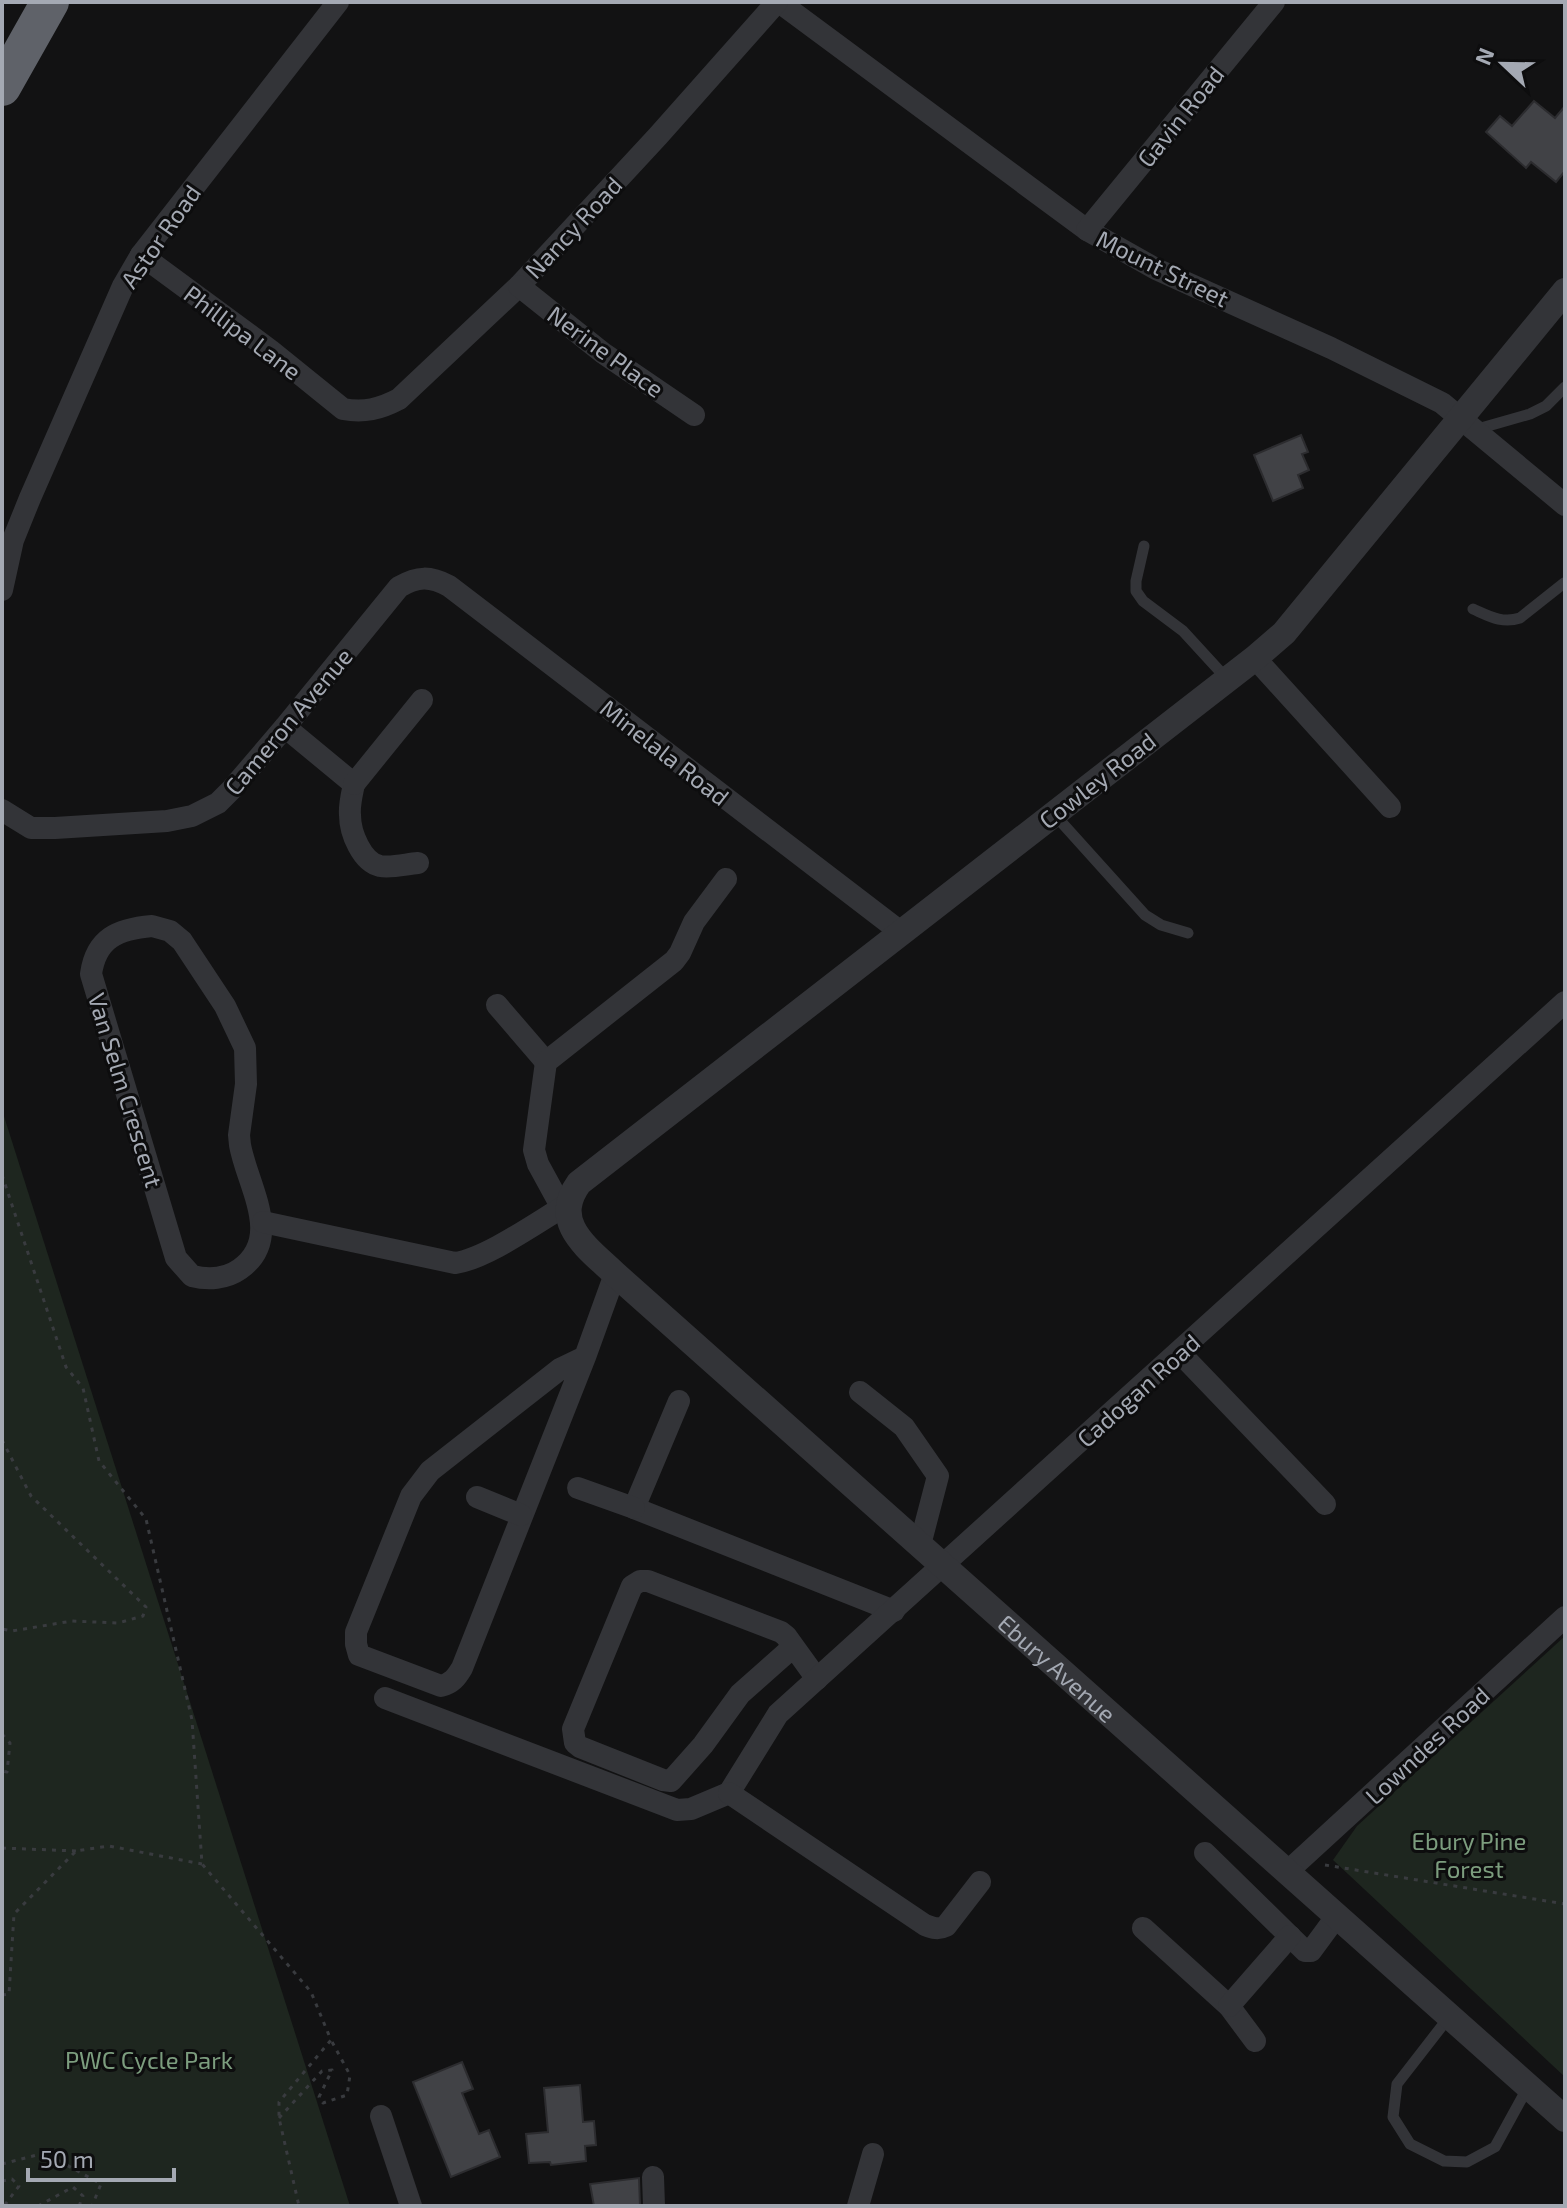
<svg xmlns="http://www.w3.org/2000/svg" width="1567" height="2208" font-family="'Exo 2',sans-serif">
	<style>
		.green { fill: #1e261f }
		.building { fill: #414246; stroke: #2c2c2f; stroke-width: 2 }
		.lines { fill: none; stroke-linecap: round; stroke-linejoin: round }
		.path { stroke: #393b3f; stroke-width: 3; stroke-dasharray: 4 6; stroke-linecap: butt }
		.service { stroke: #333438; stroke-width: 11 }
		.minor { stroke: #333438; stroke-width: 22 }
		.tertiary { stroke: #333438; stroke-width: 26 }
		.motorway { stroke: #5f6269; stroke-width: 38 }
		.labels { text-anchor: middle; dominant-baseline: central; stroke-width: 6; stroke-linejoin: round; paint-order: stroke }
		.street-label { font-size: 24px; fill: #a4a9b3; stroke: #0d0d0e }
		.park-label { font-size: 24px; fill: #7c9d7e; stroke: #0d0d0e }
	</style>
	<rect width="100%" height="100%" fill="#121213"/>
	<g class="green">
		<polygon points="2,1110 350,2206 2,2206"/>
		<polygon points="1565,1636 1565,2077 1333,1860 1357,1826"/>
	</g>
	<g class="building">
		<polygon points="1534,101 1555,118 1565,106 1565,171 1556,182 1531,162 1526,168 1486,132 1500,116 1512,126"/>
		<polygon points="1301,435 1308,452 1302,454 1309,470 1298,475 1303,488 1273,501 1254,455"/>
		<polygon points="462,2062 473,2089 462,2093 479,2134 489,2130 500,2157 451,2177 413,2082"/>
		<polygon points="580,2085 583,2122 594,2121 596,2145 585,2146 586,2161 551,2165 550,2162 529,2163 526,2134 548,2132 544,2088"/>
		<polygon points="639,2178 640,2206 594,2206 590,2184"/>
	</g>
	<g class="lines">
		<g class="path">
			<polyline points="2,1175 66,1367 83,1388 99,1461 146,1519 192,1720 202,1864 311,1992 331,2040 279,2102 279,2118 299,2206"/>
			<polyline points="2,1440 31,1496 146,1607 143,1616 118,1623 72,1621 12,1631 2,1629"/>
			<polyline points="2,1734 10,1743 7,1772 2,1771"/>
			<polyline points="2,1848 76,1851"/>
			<polyline points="1325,1865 1565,1904"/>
			<polyline points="2,1995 9,1994 14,1914 76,1851 109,1846 202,1864"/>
			<polyline points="279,2118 322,2071 332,2070 319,2097 323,2103 347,2095 350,2075 331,2040"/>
			<polyline points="2,2164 45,2153 101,2184 92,2206"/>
			<polyline points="2,2181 12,2179 19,2186 4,2206"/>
			<polyline points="38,2206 73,2187 83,2196 79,2206"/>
		</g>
		<g class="service">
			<polyline points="1474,430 1530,414 1546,406 1565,387"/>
			<polyline points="1144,546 1136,581 1136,591 1143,601 1183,631 1227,679"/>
			<path d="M1473,609C1489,616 1502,624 1520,618L1564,583"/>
			<polyline points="1054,814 1145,915 1161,925 1188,933"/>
			<polyline points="1449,2017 1397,2084 1393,2117 1410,2144 1444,2161 1467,2162 1495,2147 1528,2087"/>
		</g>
		<g class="minor">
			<polyline points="779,2 1087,230 1156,269 1331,348 1442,403 1565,505"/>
			<polyline points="1087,230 1274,2"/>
			<path d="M141,255L270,350L343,409C364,413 380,409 399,399L519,286L658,136L777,2"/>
			<polyline points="519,286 603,353 694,415"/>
			<polyline points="2,590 13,540 30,498 123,286 141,255 338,2"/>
			<polyline points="1255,658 1390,807"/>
			<path d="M285,727L354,784C352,794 349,805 350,815C350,833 362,862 380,866C392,868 406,864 418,863"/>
			<polyline points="354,784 422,700"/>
			<path d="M2,810L31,828H55L167,821L192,816L218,803L232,789L285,727L399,587C418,576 430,576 449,586L902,933"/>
			<path d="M152,926L170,931L182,941L225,1006L245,1048L246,1084L239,1135L240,1145C247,1185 284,1238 240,1269C226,1279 208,1280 192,1276L176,1258L91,974C96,938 118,929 152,926Z"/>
			<polyline points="497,1005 546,1062"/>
			<polyline points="562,1208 538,1164 534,1150 546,1062 674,961 680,953 694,922 726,879"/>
			<path d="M263,1222L455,1263C486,1259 539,1221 568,1204"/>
			<polyline points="1179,1352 1325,1504"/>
			<path d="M585,1357L560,1369L430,1471L411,1496L356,1632V1644L359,1655L441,1686C452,1683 456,1678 462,1668L585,1357L615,1274"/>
			<polyline points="860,1392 904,1427 938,1476 920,1545"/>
			<polyline points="679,1401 634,1508 894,1611"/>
			<polyline points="578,1488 634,1508"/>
			<polyline points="477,1497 521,1515"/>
			<polyline points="793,1647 740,1694 703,1745 671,1781 663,1780 580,1747 575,1743 573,1729 632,1586 640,1581 648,1581 781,1632 786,1636 817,1679"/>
			<polyline points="385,1698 677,1810 691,1809 729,1793"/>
			<polyline points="729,1793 778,1714 1565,1002"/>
			<path d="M729,1793L925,1925C933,1928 938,1930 946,1926L980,1882"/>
			<polyline points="1205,1853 1305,1951 1311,1951 1336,1917"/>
			<polyline points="1287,1872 1565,1617"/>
			<polyline points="1143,1928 1229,2006 1255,2041"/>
			<polyline points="1229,2006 1290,1936"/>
			<polyline points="381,2116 411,2206"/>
			<polyline points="653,2177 654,2206"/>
			<polyline points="858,2206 873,2154"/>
		</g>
		<path class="tertiary" id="s1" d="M1565,291L1284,633L1255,658L579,1183C550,1223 588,1248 615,1274L1565,2119"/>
		<polyline class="motorway" points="2,87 50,2"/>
	</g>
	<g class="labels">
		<g class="street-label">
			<text transform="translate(1180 116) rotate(-51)">Gavin Road</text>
			<text transform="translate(573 227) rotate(-47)">Nancy Road</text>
			<text transform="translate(160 236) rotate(-55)">Astor Road</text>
			<text transform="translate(1163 268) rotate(26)">Mount Street</text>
			<text transform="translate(243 332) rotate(37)">Phillipa Lane</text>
			<text transform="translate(606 351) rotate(36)">Nerine Place</text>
			<text transform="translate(288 721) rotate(-50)">Cameron Avenue</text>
			<text transform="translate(665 752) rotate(38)">Minelala Road</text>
			<text transform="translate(1097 780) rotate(-38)">Cowley Road</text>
			<text transform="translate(126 1090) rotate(73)">Van Selm Crescent</text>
			<text transform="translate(1138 1390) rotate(-42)">Cadogan Road</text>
			<text stroke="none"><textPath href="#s1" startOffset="2040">Ebury Avenue</textPath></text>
			<text transform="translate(1427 1745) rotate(-43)">Lowndes Road</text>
		</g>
		<g class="park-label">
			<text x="1469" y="1840">Ebury Pine<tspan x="1469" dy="28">Forest</tspan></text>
			<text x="149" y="2059">PWC Cycle Park</text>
		</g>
	</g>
	<rect width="1567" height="2208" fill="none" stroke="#a4a9b3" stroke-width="8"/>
	<g transform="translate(1503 64) rotate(292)" stroke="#0d0d0e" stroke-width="6" paint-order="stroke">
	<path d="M0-6L14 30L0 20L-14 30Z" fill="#a4a9b3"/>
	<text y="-12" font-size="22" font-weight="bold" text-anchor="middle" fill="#a4a9b3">N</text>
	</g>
	<path d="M28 2168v12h146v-12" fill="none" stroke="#a4a9b3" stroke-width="4"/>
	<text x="40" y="2168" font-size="24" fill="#a4a9b3" stroke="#0d0d0e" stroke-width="6" paint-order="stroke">50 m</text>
</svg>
